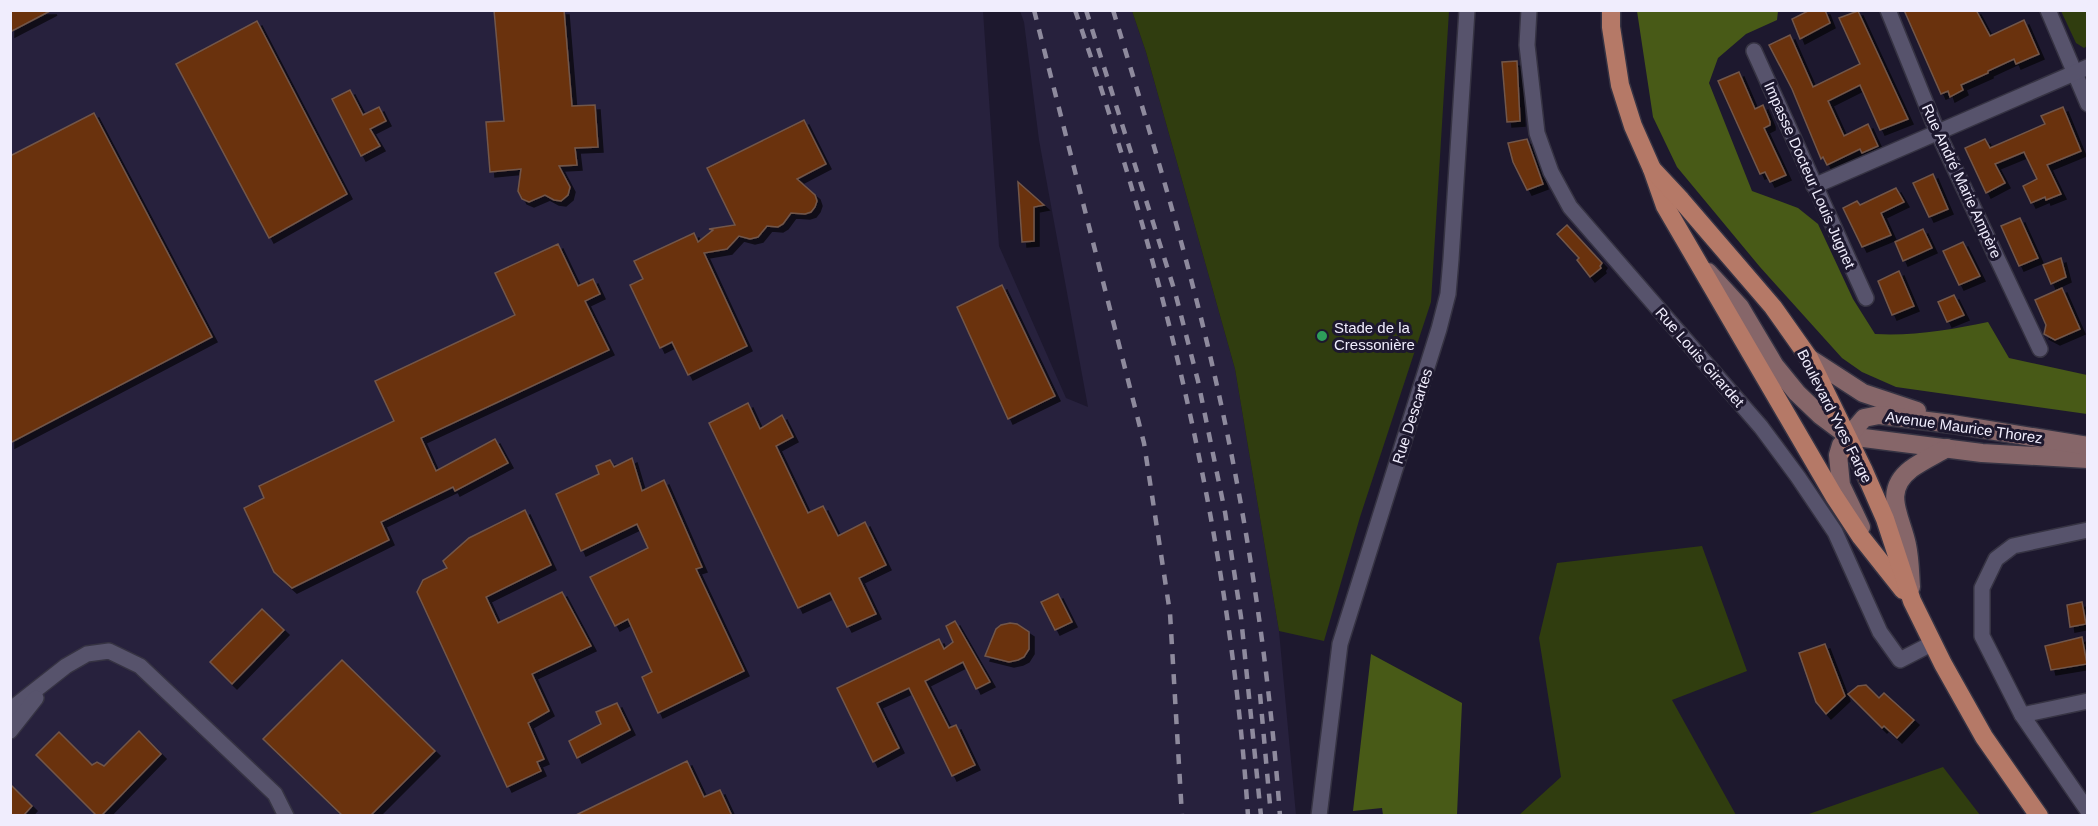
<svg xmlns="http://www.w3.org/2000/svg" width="2098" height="826" font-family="Arial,sans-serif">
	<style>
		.built { fill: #27213d }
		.green { fill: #303d0f }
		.forest { fill: #485a17 }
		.building { fill: #6a300d; stroke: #72574a; stroke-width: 1.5; filter: url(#shadow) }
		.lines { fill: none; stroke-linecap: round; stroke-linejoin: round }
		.street-casing { stroke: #363343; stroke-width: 18 }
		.secondary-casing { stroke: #363343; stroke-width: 21 }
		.primary-casing { stroke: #363343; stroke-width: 21 }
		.street { stroke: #57536c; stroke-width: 15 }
		.secondary { stroke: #866669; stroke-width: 18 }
		.primary { stroke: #b57967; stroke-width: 18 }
		.rail { stroke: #8e8a9d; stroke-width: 4.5; stroke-dasharray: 10 10; stroke-linecap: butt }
		.leisure-dot { fill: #2e9e5b; stroke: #1d182e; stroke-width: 2 }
		.labels { text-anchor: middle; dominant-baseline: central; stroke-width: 6; stroke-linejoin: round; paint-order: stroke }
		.street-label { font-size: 15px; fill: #f0edfd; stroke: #1d182e }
		.poi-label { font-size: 15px; fill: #f0edfd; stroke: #1d182e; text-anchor: start }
	</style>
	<defs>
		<filter id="shadow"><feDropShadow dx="5" dy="5" stdDeviation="0" flood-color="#0009"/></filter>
	</defs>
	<rect width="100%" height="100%" fill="#1d182e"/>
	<polygon class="built" points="10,11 983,11 999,246 1066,398 1088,407 1039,140 1024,22 1020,11 1132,11 1146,52 1235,369 1279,631 1296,815 11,815"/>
	<g class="green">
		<polygon points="1132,11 1449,11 1431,302 1360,517 1324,641 1279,631 1235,369 1146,52"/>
		<polygon points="2061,11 2087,11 2087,46 2084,48 2076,43"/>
		<polygon points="1702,546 1747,671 1672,700 1736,815 1519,815 1561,777 1539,638 1557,563"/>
		<polygon points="1943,767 1980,815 1806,815"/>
	</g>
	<g class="forest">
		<path d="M1637,11H1778L1777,20L1746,34L1718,58L1709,83L1752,191L1798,208L1818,224L1853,299L1875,334C1914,336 1950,330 1988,322L2009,358L2087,375V414L1896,387L1862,372L1842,358L1760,267L1677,167L1653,117Z"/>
		<polygon points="1371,654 1462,703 1457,815 1383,815 1382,808 1353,811"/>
	</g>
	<g class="building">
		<polygon points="10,10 52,10 10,32"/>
		<polygon points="494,10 564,10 572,106 595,105 598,147 575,148 577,165 559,166 570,187 568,195 561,201 554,200 545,195 529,202 522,199 518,191 521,169 490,172 486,122 504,121"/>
		<polygon points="1810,10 1825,10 1830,23 1800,39 1792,19"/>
		<polygon points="1904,10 1976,10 1990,36 2024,20 2039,54 2016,64 2014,59 1988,71 1988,73 1961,85 1963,90 1950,97 1948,91 1941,94"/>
		<polygon points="1858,11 1908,119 1880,130 1860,85 1828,101 1844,136 1868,124 1878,146 1862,153 1860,149 1827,165 1823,157 1821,159 1792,89 1769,45 1790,35 1813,87 1860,64 1839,18"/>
		<polygon points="257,21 347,194 269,238 176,64"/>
		<polygon points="1517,61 1520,121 1507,122 1502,62"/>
		<polygon points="1739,72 1755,109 1763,105 1770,122 1770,125 1764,128 1786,175 1770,182 1765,172 1760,174 1718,81"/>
		<polygon points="350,90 363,115 379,107 386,121 370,129 380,146 361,156 332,99"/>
		<polygon points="2063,107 2081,151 2047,165 2061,194 2046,200 2045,197 2031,203 2023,186 2037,179 2024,152 1995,164 2005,183 1986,193 1965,148 1985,139 1990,148 2045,124 2041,116"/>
		<polygon points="94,113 212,337 10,443 10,156"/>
		<polygon points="804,120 826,164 797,179 815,195 817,201 815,207 811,212 805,214 791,213 783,224 778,227 767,226 758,237 750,239 739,236 727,249 704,253 747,346 688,375 672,342 660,348 630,285 643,279 634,261 694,233 698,242 713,230 709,229 735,225 707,168"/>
		<polygon points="1527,139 1543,184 1527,190 1513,162 1508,143"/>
		<polygon points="1933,174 1948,209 1929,217 1913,183"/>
		<polygon points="1018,182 1044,205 1034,207 1034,241 1022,242"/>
		<polygon points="1896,188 1904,202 1881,213 1891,235 1862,247 1843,208 1857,201 1860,205"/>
		<polygon points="2020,218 2038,258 2019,266 2001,226"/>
		<polygon points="1567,225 1602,263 1600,266 1601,268 1590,277 1577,260 1579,258 1557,234"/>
		<polygon points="1923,229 1932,248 1903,261 1895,242"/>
		<polygon points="1963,242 1980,276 1959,285 1943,251"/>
		<polygon points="558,244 578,286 593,279 600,294 585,301 609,350 421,438 436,471 495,439 508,463 455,491 453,487 381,522 389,540 292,588 274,572 244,508 264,498 259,486 394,421 375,381 515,315 495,273"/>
		<polygon points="2061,258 2066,277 2051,284 2043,265"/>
		<polygon points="1899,271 1914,306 1892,315 1878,281"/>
		<polygon points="1002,285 1055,396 1008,419 957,307"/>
		<polygon points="2062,288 2080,329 2055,340 2044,334 2046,325 2035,300"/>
		<polygon points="1954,295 1964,315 1947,322 1938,302"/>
		<polygon points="748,403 760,429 782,415 793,437 776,446 808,513 823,506 838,536 865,522 886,565 859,578 876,614 847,627 830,593 798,608 709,423"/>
		<polygon points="632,458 642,491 664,480 702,567 696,569 744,671 658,713 642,677 652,672 628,619 615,626 590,577 648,548 637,524 581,551 556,494 599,474 596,466 610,460 614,467"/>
		<polygon points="525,510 551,565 486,597 498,623 562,592 591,646 532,674 549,711 528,723 544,759 537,762 541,771 507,787 417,592 423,580 447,568 443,561 469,538"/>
		<polygon points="1058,594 1072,622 1055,630 1041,602"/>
		<polygon points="2082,602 2086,624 2070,627 2067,605"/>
		<polygon points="262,609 284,630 232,684 210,662"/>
		<polygon points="955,621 990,682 976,689 963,662 925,681 949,728 956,725 975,765 952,776 909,688 877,703 899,748 873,762 837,688 939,639 944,649 953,642 946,626"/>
		<polygon points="1010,623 1017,624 1029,632 1029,649 1024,657 1018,660 1009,662 985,656 996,629 1001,625"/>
		<polygon points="2082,637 2087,664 2051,670 2045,646"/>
		<polygon points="1825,644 1845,696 1826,714 1816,702 1799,653"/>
		<polygon points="342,660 435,751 370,816 343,816 263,739"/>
		<polygon points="1866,685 1879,698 1884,693 1914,720 1897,738 1884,726 1882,728 1848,694 1858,686"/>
		<polygon points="617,703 630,730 577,758 569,741 601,724 596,712"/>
		<polygon points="139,731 161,754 101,816 97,816 36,755 59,732 92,765 97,762 104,766"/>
		<polygon points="687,761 704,797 720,790 732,816 574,816"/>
		<polygon points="10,784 32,806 23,816 10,816"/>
	</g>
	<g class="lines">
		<defs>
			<g id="street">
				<polyline points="1529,10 1527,45 1537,133 1551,172 1570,207 1761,427 1798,477 1835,532 1880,632 1900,660 1933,643"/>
				<polyline points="1888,10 1937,131 2040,349"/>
				<polyline points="2048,10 2088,104"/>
				<polyline points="1754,51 1866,298"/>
				<polyline points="1814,186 2088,67"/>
				<polyline points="2088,530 2013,546 1996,559 1982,588 1982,636 2022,715 2088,811"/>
				<polyline points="10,710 66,666 87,654 109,651 140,666 275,794 286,816"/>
				<polyline points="2022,715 2088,701"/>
				<polyline points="10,731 36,698"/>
				<polyline points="1319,816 1340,644 1439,329 1448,294 1451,259 1467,10"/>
			</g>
			<g id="secondary">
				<polyline points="1708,272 1740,307 1775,366 1797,393 1820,415 1848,436 1982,453 2088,459"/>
				<polyline points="1809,358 1863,393 1917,411"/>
				<polyline points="1861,527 1841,485 1838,455 1841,445 1864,418 1879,415 1952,424 2088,446"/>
				<path d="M1911,587C1910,573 1910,559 1907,545C1902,518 1881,492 1911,469C1922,461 1935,455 1947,448"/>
			</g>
			<g id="primary">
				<polyline points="1611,10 1611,27 1620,85 1633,126 1652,169 1665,206 1834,496 1861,537 1903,590"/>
				<polyline points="1652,169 1681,200 1773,307 1809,358 1864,471 1885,519 1912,601 1943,664 1984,737 2039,816"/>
			</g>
		</defs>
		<use href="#street" class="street-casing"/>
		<use href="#secondary" class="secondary-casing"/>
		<use href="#primary" class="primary-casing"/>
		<use href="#street" class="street"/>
		<use href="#secondary" class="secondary"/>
		<use href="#primary" class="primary"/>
		<g class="rail">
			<polyline points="1034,10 1144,443 1170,613 1182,816"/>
			<path d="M1075,10C1165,272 1230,539 1248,816"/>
			<polyline points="1086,10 1175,292 1198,381 1225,512 1241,617 1261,816"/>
			<path d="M1113,10C1150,132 1187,253 1215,377C1248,522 1269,668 1280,816"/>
			<polyline points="1260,694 1270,805"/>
		</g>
	</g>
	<circle class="leisure-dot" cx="1322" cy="336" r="6"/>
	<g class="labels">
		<g class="street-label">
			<text transform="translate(1810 175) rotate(66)">Impasse Docteur Louis Jugnet</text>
			<text transform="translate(1962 181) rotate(65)">Rue André Marie Ampère</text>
			<text transform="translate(1700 357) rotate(49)">Rue Louis Girardet</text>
			<text transform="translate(1412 416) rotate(-72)">Rue Descartes</text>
			<text transform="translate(1835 416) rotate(63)">Boulevard Yves Farge</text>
			<text transform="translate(1964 427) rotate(8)">Avenue Maurice Thorez</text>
		</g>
		<g class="poi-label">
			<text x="1334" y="327">Stade de la<tspan x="1334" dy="17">Cressonière</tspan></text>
		</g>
	</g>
	<rect width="2098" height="826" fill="none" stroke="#f0edfd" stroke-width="24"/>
</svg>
